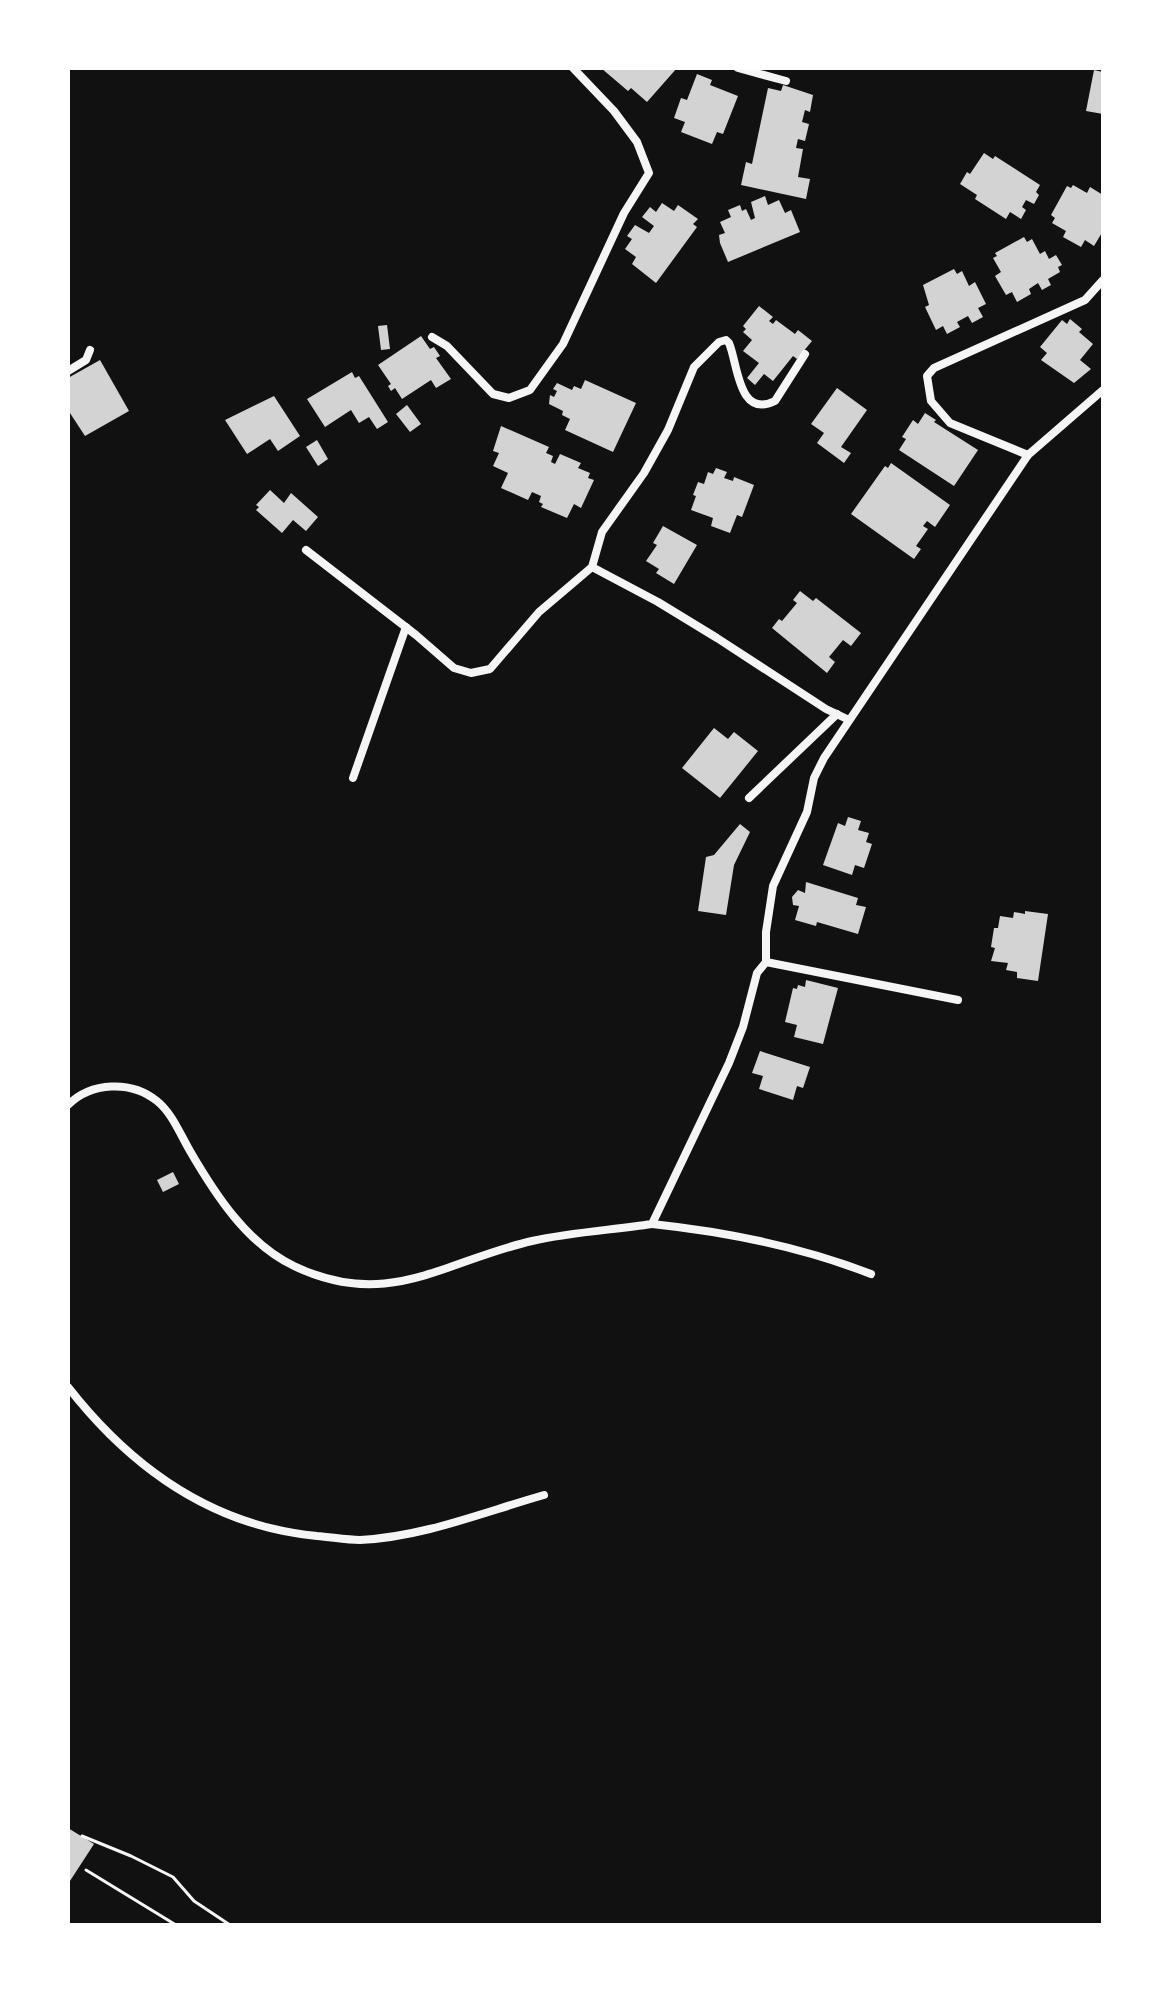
<svg xmlns="http://www.w3.org/2000/svg" width="1171" height="1993" font-family="Arial,sans-serif">
	<style>
		.building { fill: #d3d3d3 }
		.lines { fill: none; stroke-linecap: round; stroke-linejoin: round }
		.path { stroke: #f5f5f5; stroke-width: 3 }
		.minor { stroke: #f5f5f5; stroke-width: 8 }
	</style>
	<rect width="100%" height="100%" fill="#111"/>
	<g class="building">
		<polygon points="601,68 677,68 647,102 631,88 628,91"/>
		<polygon points="1094,70 1103,72 1103,114 1086,111"/>
		<polygon points="697,74 712,80 710,85 738,96 723,134 717,132 712,144 681,132 685,122 674,118 681,98 687,100"/>
		<polygon points="783,85 813,95 810,112 805,110 802,122 809,124 805,141 798,139 796,148 803,149 798,177 810,179 806,199 741,185 746,162 752,164 768,88 781,91"/>
		<polygon points="984,153 993,159 995,156 1040,185 1036,192 1039,195 1034,204 1026,200 1022,207 1026,210 1021,219 1010,212 1006,219 975,199 977,195 960,184 967,172 970,174"/>
		<polygon points="1073,185 1087,193 1090,187 1103,195 1103,231 1094,246 1085,240 1081,247 1063,237 1066,231 1052,223 1055,218 1051,215 1067,186 1071,188"/>
		<polygon points="765,196 768,205 779,200 785,213 791,210 800,232 728,262 720,243 719,235 725,233 720,222 731,217 728,210 740,205 742,211 746,209 751,220 755,218 751,202"/>
		<polygon points="662,203 674,211 678,205 698,219 693,224 697,227 656,283 632,264 636,257 625,249 632,239 627,236 635,225 649,233 654,226 642,217 650,207 656,212"/>
		<polygon points="1024,237 1027,242 1032,239 1040,254 1045,251 1049,259 1056,255 1062,265 1058,267 1060,272 1048,279 1051,285 1042,290 1038,283 1029,289 1031,294 1017,302 1012,292 1006,295 995,276 1001,272 993,258 997,256 995,253"/>
		<polygon points="954,269 957,274 962,271 969,286 975,282 986,304 978,308 983,317 972,323 968,316 957,322 960,327 947,334 943,326 936,330 925,307 929,305 923,285"/>
		<polygon points="759,306 773,317 769,321 773,324 776,320 795,334 798,330 812,341 797,359 793,356 773,381 764,374 755,385 747,378 759,363 743,351 752,340 743,332 746,329 743,326"/>
		<polygon points="1070,319 1082,329 1079,332 1093,344 1080,360 1091,369 1074,383 1041,360 1047,353 1040,347 1062,320 1067,324"/>
		<polygon points="387,325 390,349 381,350 378,326"/>
		<polygon points="421,336 430,349 434,347 440,356 436,358 451,379 436,388 431,380 402,399 395,388 391,391 388,386 391,384 378,365"/>
		<polygon points="100,360 129,411 85,436 68,410 68,378"/>
		<polygon points="352,372 355,378 359,376 388,422 377,429 369,417 359,423 351,410 325,427 307,399"/>
		<polygon points="585,380 636,403 613,452 565,430 570,419 562,415 563,411 549,404 550,395 554,397 557,391 553,389 557,383 572,390 574,386 581,389"/>
		<polygon points="837,388 867,410 841,447 851,453 844,463 817,443 824,433 811,424"/>
		<polygon points="274,396 300,436 278,451 270,439 247,454 225,420"/>
		<polygon points="407,405 421,424 410,432 396,414"/>
		<polygon points="925,413 936,420 934,422 978,450 954,486 899,450 906,439 902,437 913,420 918,424"/>
		<polygon points="501,426 549,447 546,453 553,456 551,462 555,464 560,454 581,463 578,468 590,473 588,478 594,480 581,508 574,504 567,518 541,507 543,504 539,502 541,496 532,492 528,500 501,488 508,473 493,466 499,453 493,451"/>
		<polygon points="317,440 328,459 318,466 306,447"/>
		<polygon points="891,463 950,505 935,527 927,521 923,526 928,529 916,546 921,549 914,559 851,514 885,466 888,468"/>
		<polygon points="716,468 727,472 724,478 733,481 734,477 754,485 742,517 737,515 730,533 711,526 713,518 691,510 696,496 693,495 698,482 704,484 708,472 713,474"/>
		<polygon points="270,490 284,503 291,493 318,517 306,531 293,520 282,533 256,510 259,507 256,505"/>
		<polygon points="663,526 697,545 674,584 656,573 659,569 646,561 657,545 653,543"/>
		<polygon points="800,591 813,601 816,598 861,633 851,646 843,640 829,657 835,662 827,673 772,628 779,619 782,621 797,603 793,600"/>
		<polygon points="714,728 728,739 734,732 758,751 720,798 682,768"/>
		<polygon points="848,817 861,821 858,830 869,833 866,842 872,844 864,868 855,865 852,875 823,865 838,823 845,826"/>
		<polygon points="740,824 750,832 734,865 726,915 698,911 706,857 714,855"/>
		<polygon points="806,882 858,898 856,905 866,907 858,934 817,922 816,926 795,920 799,906 793,905 792,897 798,890 805,893"/>
		<polygon points="1025,911 1048,914 1038,981 1017,978 1017,972 1006,970 1008,963 991,961 995,948 991,947 994,928 998,928 1000,916 1013,918 1014,912 1025,914"/>
		<polygon points="806,980 838,988 823,1044 794,1037 797,1025 785,1022 793,988 797,989 798,985 805,987"/>
		<polygon points="760,1051 810,1067 803,1088 797,1086 793,1100 759,1089 763,1076 752,1073"/>
		<polygon points="173,1172 179,1184 163,1192 157,1180"/>
		<polygon points="68,1828 94,1844 68,1884"/>
	</g>
	<g class="lines">
		<g class="path">
			<polyline points="82,1836 131,1856 173,1877 194,1901 230,1925"/>
			<polyline points="86,1870 176,1925"/>
		</g>
		<g class="minor">
			<polyline points="738,68 786,81"/>
			<polyline points="432,337 447,346 493,394 509,398 530,390 563,344 624,213 649,173 637,142 614,111 573,68"/>
			<polyline points="68,371 86,360 90,350"/>
			<polyline points="1028,455 950,423 931,401 927,376 934,368 1085,300 1103,280"/>
			<path d="M306,550L416,635L454,668L471,673L490,669L539,612L592,567L602,532L644,473L668,430L694,367L719,342L726,340L729,343C738,364 738,419 775,401L805,354"/>
			<polyline points="592,567 658,602 717,638 826,709 847,719"/>
			<polyline points="353,778 406,627"/>
			<polyline points="749,798 837,714"/>
			<polyline points="766,962 958,1000"/>
			<path d="M68,1105C91,1082 131,1080 157,1101C172,1113 180,1134 190,1151C215,1194 247,1244 294,1266C388,1311 444,1261 532,1241C572,1232 613,1230 652,1224L729,1063L743,1027L757,973L766,962V932L773,886L807,812L814,778L824,758L1028,455L1103,390"/>
			<path d="M652,1224C728,1232 799,1246 871,1274"/>
			<path d="M68,1387C132,1469 212,1526 317,1536C331,1537 346,1540 360,1540C423,1537 484,1512 544,1495"/>
		</g>
	</g>
	<rect width="1171" height="1993" fill="none" stroke="#ffffff" stroke-width="140"/>
</svg>
